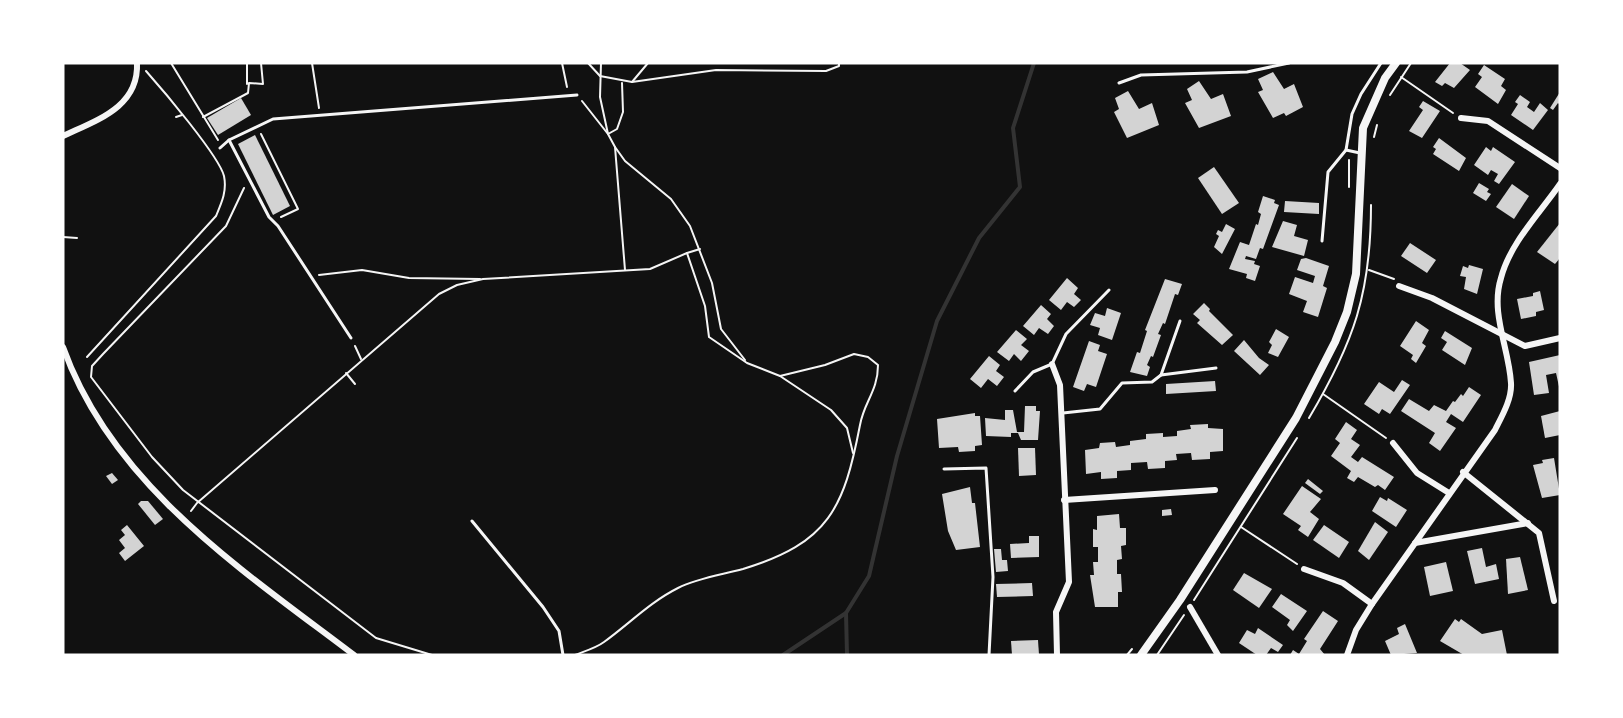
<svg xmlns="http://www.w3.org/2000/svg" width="1623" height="718" font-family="'Fira Sans Condensed',sans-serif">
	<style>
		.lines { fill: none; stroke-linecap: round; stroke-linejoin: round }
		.stream { stroke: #333; stroke-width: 4 }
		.building { fill: #d3d3d3 }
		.path { stroke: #f5f5f5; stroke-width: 2 }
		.service { stroke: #f5f5f5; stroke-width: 3 }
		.minor { stroke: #f5f5f5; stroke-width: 6 }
		.tertiary { stroke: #f5f5f5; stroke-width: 8 }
	</style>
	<rect width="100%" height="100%" fill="#111"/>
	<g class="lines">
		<g class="stream">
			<polyline points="783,655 846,613"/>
			<polyline points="847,655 846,613 869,576 897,456 937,321 979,238 1020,187 1013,128 1034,63"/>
		</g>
	</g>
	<g class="building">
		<polygon points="1450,63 1460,63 1470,70 1454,88 1445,83 1442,86 1435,82"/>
		<polygon points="1484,65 1505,79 1501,86 1506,90 1498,104 1475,87 1482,77 1478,74"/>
		<polygon points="1273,72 1284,89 1294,84 1303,107 1286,116 1284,113 1273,118 1258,92 1263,90 1258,79"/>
		<polygon points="1199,81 1211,99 1223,94 1231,116 1199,128 1185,103 1192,100 1187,89"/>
		<polygon points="1128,91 1139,109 1152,103 1159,125 1127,138 1114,112 1119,109 1115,98"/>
		<polygon points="1560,92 1560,105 1558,103 1553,110 1550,108"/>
		<polygon points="1520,95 1530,102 1527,107 1534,112 1540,103 1548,110 1533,130 1511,115 1518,104 1515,102"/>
		<polygon points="241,98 251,115 218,135 207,118"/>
		<polygon points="1423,101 1440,111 1422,138 1409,131 1423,110 1419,107"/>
		<polygon points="255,135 290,206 273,215 238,144"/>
		<polygon points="1439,138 1466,158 1459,171 1433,154 1436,149 1433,147"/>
		<polygon points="1486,147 1491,151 1493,147 1515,162 1499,184 1494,181 1498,174 1491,170 1488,175 1474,165"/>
		<polygon points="1214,167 1239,203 1222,214 1198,178"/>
		<polygon points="1479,183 1489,189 1487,192 1491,194 1486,201 1473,193"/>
		<polygon points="1512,184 1529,196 1514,219 1496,207"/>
		<polygon points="1263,196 1275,200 1274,203 1279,205 1263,249 1260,248 1256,259 1246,256 1245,259 1255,261 1254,264 1260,266 1255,281 1246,278 1247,274 1229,269 1240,242 1249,245 1256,224 1258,225 1261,214 1258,212"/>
		<polygon points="1285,201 1319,203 1319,214 1284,212"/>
		<polygon points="1283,221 1297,225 1294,236 1308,240 1304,256 1272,247"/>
		<polygon points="1560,223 1560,258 1555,264 1537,252"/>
		<polygon points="1226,224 1235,229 1222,254 1214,247 1219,236 1216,234 1218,230 1222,232"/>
		<polygon points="1410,243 1436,260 1427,273 1401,256"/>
		<polygon points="1306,258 1329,266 1323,286 1327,288 1318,317 1303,312 1307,301 1289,294 1295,277 1313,283 1315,276 1297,270 1301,259"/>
		<polygon points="1469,265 1483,269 1477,294 1464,289 1466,277 1460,276 1463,266 1468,268"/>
		<polygon points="1067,278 1078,288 1074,294 1081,300 1074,307 1067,302 1061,310 1049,300"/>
		<polygon points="1165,279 1182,284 1178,295 1175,294 1165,324 1163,323 1158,334 1161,335 1153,357 1151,356 1147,365 1150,367 1147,376 1130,372 1137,352 1140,353 1147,331 1145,330"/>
		<polygon points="1540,291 1544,310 1536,312 1536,316 1521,319 1517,299 1533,296 1533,293"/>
		<polygon points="1204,303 1210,309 1209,311 1233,335 1222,345 1197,323 1200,320 1193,314"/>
		<polygon points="1041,305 1051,314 1047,319 1054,326 1048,334 1039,328 1034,335 1023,326"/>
		<polygon points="1107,308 1121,313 1112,340 1098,335 1100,328 1090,325 1095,313 1105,316"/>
		<polygon points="1416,321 1429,330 1422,343 1426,346 1416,363 1411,359 1413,355 1400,346"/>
		<polygon points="1276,329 1289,337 1278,357 1268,353 1272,345 1269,342"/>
		<polygon points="1016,330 1027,339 1021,345 1029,351 1021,361 1014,354 1009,361 997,352"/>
		<polygon points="1445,331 1472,348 1465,365 1442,350 1447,342 1441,338"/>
		<polygon points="1244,340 1259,358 1269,365 1260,375 1234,351"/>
		<polygon points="1089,341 1100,345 1098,351 1107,354 1096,387 1087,384 1084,391 1073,387"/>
		<polygon points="1560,355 1560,391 1556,373 1546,375 1549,393 1534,395 1529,362"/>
		<polygon points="989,356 1000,365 996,371 1004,377 997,386 988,379 981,388 970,379"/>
		<polygon points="1402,380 1410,385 1390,414 1382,409 1379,414 1364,404 1379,382 1394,392"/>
		<polygon points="1215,381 1216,391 1166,394 1166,384"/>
		<polygon points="1469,387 1481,395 1463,422 1451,414 1446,422 1456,428 1440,451 1429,443 1435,433 1401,411 1409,399 1429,411 1434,405 1446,411 1453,401 1455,402 1461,394 1463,396"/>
		<polygon points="1025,406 1036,406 1036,411 1040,411 1038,440 1021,440 1018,433 1011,433 1011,437 986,436 985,418 1005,420 1005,410 1013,410 1017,432 1024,432"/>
		<polygon points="1560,411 1560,435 1545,438 1541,416"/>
		<polygon points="975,413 975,416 980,416 982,445 975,446 975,451 959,452 958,447 939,448 937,419"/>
		<polygon points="1346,422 1357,430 1351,439 1360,445 1351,457 1358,462 1362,457 1394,477 1385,490 1378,485 1375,487 1358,477 1354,482 1347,478 1351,471 1331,456 1340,443 1335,439"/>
		<polygon points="1208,424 1208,428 1223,429 1223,451 1210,452 1210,459 1192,460 1191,453 1176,454 1177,460 1165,461 1165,468 1148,469 1147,462 1131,463 1131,470 1117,471 1117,478 1101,479 1101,472 1086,474 1085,450 1099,448 1100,443 1115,442 1116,447 1130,445 1130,441 1146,439 1146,434 1163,433 1163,437 1177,436 1177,431 1191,429 1190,425"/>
		<polygon points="1018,448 1035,448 1036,475 1019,476"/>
		<polygon points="1554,458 1560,495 1542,498 1533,465 1543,463 1542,460"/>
		<polygon points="112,473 118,480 112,484 106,476"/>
		<polygon points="1308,479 1323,491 1320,494 1305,483"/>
		<polygon points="1302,486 1321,499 1310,512 1319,519 1308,537 1298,530 1301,526 1283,514"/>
		<polygon points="970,487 972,503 975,503 980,547 956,550 948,531 942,494"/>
		<polygon points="1380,497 1387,501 1388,498 1407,510 1396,527 1372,511"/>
		<polygon points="141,501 148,501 163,519 155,525 138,504"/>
		<polygon points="1171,509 1172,515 1162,516 1162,510"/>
		<polygon points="1119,514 1120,528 1126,528 1126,545 1121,546 1122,559 1117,560 1117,574 1121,574 1122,592 1118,592 1118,607 1095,607 1090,575 1094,575 1093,562 1098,562 1098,547 1093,547 1093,529 1097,530 1097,516"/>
		<polygon points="1375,522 1388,532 1369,560 1358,551"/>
		<polygon points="127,525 144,546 125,561 119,553 125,548 119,540 125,535 121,530"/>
		<polygon points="1324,525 1349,542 1339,558 1313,540"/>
		<polygon points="1029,536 1039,536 1039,557 1011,558 1010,544 1029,543"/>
		<polygon points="1482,548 1486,567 1496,564 1499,579 1475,584 1467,551"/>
		<polygon points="994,549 1001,549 1002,560 1007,560 1008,571 996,572"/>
		<polygon points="1520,557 1528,590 1508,594 1506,559"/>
		<polygon points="1446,562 1453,591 1430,596 1424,567"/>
		<polygon points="1244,573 1272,589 1259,608 1233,590"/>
		<polygon points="1032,583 1033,596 997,597 996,584"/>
		<polygon points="1281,594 1307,611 1293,631 1287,625 1290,620 1272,607"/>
		<polygon points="1323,611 1338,621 1320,649 1325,655 1290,655 1293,650 1299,654 1307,641 1304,639"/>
		<polygon points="1455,619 1459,622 1461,619 1482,634 1502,630 1507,655 1464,655 1440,641"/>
		<polygon points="1405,624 1417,653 1391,655 1385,641 1399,634 1397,628"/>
		<polygon points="1258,628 1283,645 1278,652 1271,648 1266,655 1257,655 1239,643 1247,630 1255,634"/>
		<polygon points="1038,640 1039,655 1012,655 1011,641"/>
	</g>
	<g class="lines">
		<g class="path">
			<polyline points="171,63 218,140"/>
			<polyline points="312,63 319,108"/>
			<polyline points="562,63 567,87"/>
			<polyline points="578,63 588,63"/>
			<polyline points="588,63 600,76 632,82 716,70 826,71 839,66 839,63"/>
			<polyline points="601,63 600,97 608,134 617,129 623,112 622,83"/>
			<polyline points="1401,77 1453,113"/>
			<polyline points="632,82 648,63"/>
			<polyline points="247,84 247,63"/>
			<polyline points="1390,95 1411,63"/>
			<polyline points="582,101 608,134 615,147 625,270"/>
			<polyline points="176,117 182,115"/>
			<polyline points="203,117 248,93 249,83 263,84 261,63"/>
			<polyline points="261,134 298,209 281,217"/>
			<polyline points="1374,137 1377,125"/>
			<polyline points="615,147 625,161 671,199 690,226 712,283 721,329 745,360"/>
			<polyline points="1349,160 1349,187"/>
			<polyline points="244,188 226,226 103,354 92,366 91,377 152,457 183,490 376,638 432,655"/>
			<polyline points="63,237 77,238"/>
			<polyline points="687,253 700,249"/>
			<polyline points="1369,270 1394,279"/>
			<polyline points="319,275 362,270 409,278 480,279"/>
			<polyline points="355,346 361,359"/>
			<path d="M87,357L216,216C222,202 227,191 224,176C219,156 162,89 146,71"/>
			<polyline points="346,373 355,384"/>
			<polyline points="780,376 831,410 847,428 853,453"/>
			<polyline points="1323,394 1386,438"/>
			<path d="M1309,418C1354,342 1371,293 1371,205"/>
			<path d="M191,511L197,503L439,294L457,285L483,279L650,269L687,253L705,306L709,337L747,363L780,376L825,365L854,354L868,357L878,365C878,391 864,402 860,425C844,508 829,543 743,569C721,575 698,578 678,588C650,602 629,624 604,642C596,648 585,651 575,655"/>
			<polyline points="1241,527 1297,564"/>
			<polyline points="1194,600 1297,438"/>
			<polyline points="1127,655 1132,649"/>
			<polyline points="1157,655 1184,615"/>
		</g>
		<g class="service">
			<polyline points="1119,83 1141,75 1247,72 1289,63"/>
			<polyline points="229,140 269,217 278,226 351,338"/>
			<polyline points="220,148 229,140 273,119 577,95"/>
			<polyline points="1346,150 1360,153"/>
			<polyline points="1322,241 1328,172 1346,150 1352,114 1361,94 1381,63"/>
			<polyline points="1161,375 1180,321"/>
			<polyline points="1015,391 1033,372 1052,364 1066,334 1109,290"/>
			<polyline points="1063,413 1100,409 1122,383 1152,382 1161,375 1216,368"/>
			<polyline points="944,469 986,468 993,577 989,655"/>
			<polyline points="472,521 543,607 559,631 563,655"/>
		</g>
		<g class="minor">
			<polyline points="1461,118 1488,121 1560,168"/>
			<path d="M63,136C97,120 139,107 137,63"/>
			<polyline points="1399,286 1432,298 1525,346 1560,338"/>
			<path d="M63,347C112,485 242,570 354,655"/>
			<polyline points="1052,364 1060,385 1069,582 1056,612 1057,655"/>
			<polyline points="1393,443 1417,473 1449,493"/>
			<polyline points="1463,472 1539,533 1554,601"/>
			<polyline points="1064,500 1215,490"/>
			<polyline points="1415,543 1528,523"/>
			<polyline points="1304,569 1343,583 1372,604"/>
			<polyline points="1190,607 1218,655"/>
			<path d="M1347,655L1356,630L1372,604L1495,430C1502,416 1512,399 1511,383C1509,348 1490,313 1501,278C1510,243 1540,213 1560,184"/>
		</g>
		<polyline class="tertiary" points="1141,655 1180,600 1296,418 1335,342 1347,312 1356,274 1363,128 1385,78 1396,63"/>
	</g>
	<rect width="1623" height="718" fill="none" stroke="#ffffff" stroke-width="129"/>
</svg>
